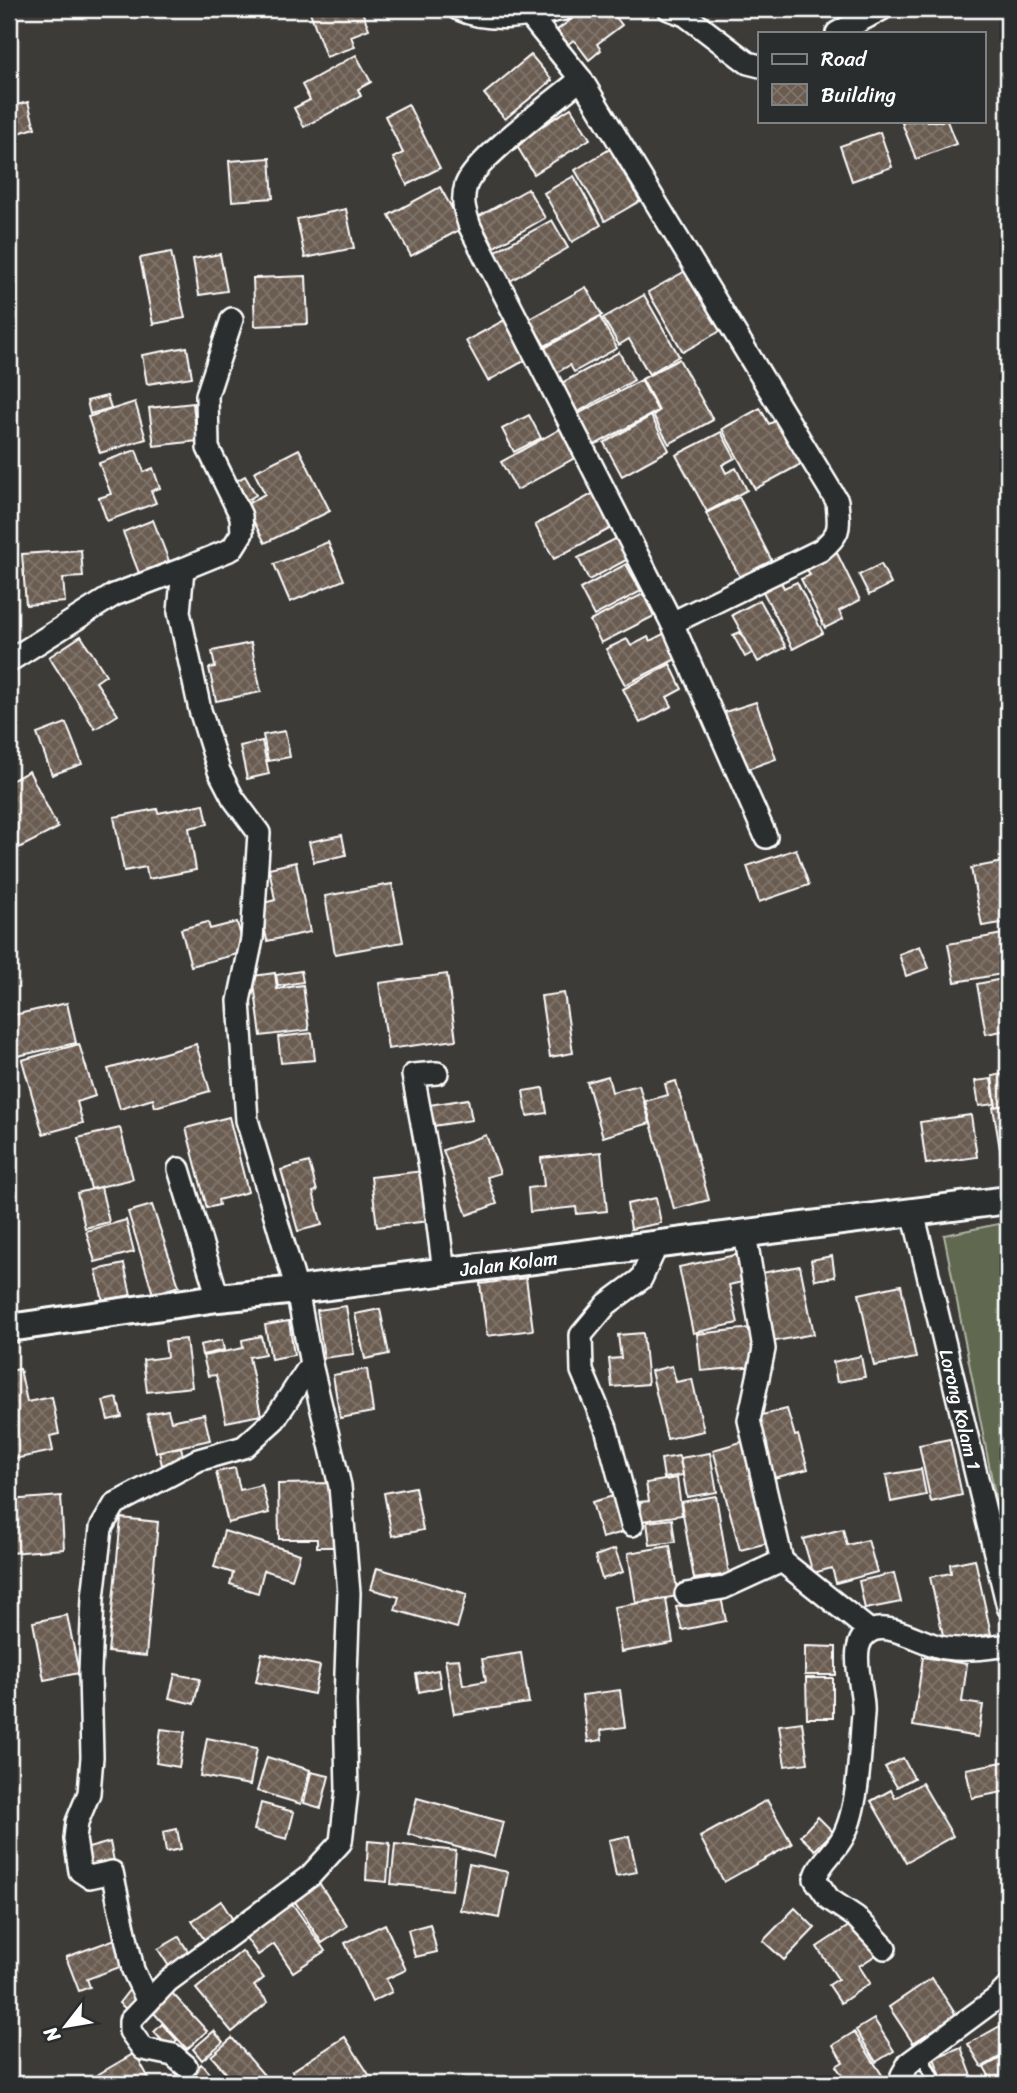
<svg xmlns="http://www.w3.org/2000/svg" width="1017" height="2093" font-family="Sriracha,sans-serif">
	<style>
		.garden { fill: #61694f; stroke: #b0b4a7; stroke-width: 2 }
		.building { fill: url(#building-cross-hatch); stroke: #fff; stroke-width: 2 }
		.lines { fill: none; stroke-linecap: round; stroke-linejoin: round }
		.service-casing { stroke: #fff; stroke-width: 16 }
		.minor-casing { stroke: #fff; stroke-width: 26 }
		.tertiary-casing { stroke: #fff; stroke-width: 32 }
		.service { stroke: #2a2d2e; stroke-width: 10 }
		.minor { stroke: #2a2d2e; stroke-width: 21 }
		.tertiary { stroke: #2a2d2e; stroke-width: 26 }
		.labels { text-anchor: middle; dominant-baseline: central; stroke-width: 5; stroke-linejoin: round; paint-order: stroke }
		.street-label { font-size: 19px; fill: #fff; stroke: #2a2d2e }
	</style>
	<defs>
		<pattern id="building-cross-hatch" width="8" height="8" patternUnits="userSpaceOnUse" patternTransform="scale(1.75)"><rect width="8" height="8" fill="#6a5c51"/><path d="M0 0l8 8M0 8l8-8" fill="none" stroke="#80746b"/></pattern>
	</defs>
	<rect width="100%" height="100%" fill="#3d3b38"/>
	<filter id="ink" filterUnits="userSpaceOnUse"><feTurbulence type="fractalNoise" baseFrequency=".0143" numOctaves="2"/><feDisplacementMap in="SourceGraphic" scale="14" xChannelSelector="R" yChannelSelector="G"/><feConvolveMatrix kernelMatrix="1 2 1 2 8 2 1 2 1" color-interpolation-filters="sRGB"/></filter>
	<g filter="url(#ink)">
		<polygon class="garden" points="1008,1222 1008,1556 1007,1556 944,1235"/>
		<g class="building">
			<polygon points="309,9 361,9 369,29 351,36 355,47 326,57"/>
			<polygon points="611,11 622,25 597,44 601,50 589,60 574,40 568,44 557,30 576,16"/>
			<polygon points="356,55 371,82 358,89 361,96 304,127 294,108 310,100 302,85"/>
			<polygon points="531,55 552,80 505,119 484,94"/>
			<polygon points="28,102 35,128 9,136 9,107"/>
			<polygon points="408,104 440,168 407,185 393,158 403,153 385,116"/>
			<polygon points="571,108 590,139 534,174 515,143"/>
			<polygon points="908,121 947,121 956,144 916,159 902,123"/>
			<polygon points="880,132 892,167 852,181 840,146"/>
			<polygon points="610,149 640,201 605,221 575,170"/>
			<polygon points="270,158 273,198 232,201 229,161"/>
			<polygon points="574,176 601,225 572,242 544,193"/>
			<polygon points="440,187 463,228 411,256 389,215"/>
			<polygon points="528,189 545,218 494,247 478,217"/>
			<polygon points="346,209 354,248 305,258 297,219"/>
			<polygon points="552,220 568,248 510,281 494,252"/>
			<polygon points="171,252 185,318 153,324 140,258"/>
			<polygon points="220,254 227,291 199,295 193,259"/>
			<polygon points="689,269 724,329 683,352 648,292"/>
			<polygon points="306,276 308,324 255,326 253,278"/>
			<polygon points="586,287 602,315 545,346 529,319"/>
			<polygon points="644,295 679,356 649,374 629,339 619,345 603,318"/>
			<polygon points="600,317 617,348 574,372 570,365 556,373 543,349"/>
			<polygon points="508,318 529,358 488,381 466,341"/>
			<polygon points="187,347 192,377 147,384 142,355"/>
			<polygon points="619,352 634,380 576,413 560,384"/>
			<polygon points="679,359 713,420 669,444 653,415 659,411 642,379"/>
			<polygon points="641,380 658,411 591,447 574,416"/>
			<polygon points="107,396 111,408 90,414 87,401"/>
			<polygon points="135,402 146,439 100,453 88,417"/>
			<polygon points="193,403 197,441 154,446 149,408"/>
			<polygon points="760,408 769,424 779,419 803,463 755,489 722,429"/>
			<polygon points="529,415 541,438 514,452 502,429"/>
			<polygon points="651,416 669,450 622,476 604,443"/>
			<polygon points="562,428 578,456 517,490 501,462"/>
			<polygon points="721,432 735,458 722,465 726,473 736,468 747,490 707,512 676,455"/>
			<polygon points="299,449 330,511 265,543 245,505 265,494 254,472"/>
			<polygon points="136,450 144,472 153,468 160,488 151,491 156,503 107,521 99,498 111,494 99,463"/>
			<polygon points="245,476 256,495 244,502 234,482"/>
			<polygon points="594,493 613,527 554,559 535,525"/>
			<polygon points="739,497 772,561 740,577 706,513"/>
			<polygon points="153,520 169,561 139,573 123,532"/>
			<polygon points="617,538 628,559 589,580 578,558"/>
			<polygon points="328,542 344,580 290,602 274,564"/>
			<polygon points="835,549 860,600 839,611 843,619 825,628 801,579 810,575 804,564"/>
			<polygon points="81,550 83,577 63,578 65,602 26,605 22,554"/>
			<polygon points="626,564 641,591 594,616 580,589"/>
			<polygon points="881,564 891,584 869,595 859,575"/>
			<polygon points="778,576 784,588 797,582 823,633 793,649 760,586"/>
			<polygon points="643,594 654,616 601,643 590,621"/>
			<polygon points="760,600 786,647 758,662 732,615"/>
			<polygon points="667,632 680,657 625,685 606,649 627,639 631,646 648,637 650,641"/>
			<polygon points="740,632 752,653 745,657 733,635"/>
			<polygon points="81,636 106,675 96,682 118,715 95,729 49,657"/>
			<polygon points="251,643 261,692 216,701 209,668 215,667 212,651"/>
			<polygon points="670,664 682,689 667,697 672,706 640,723 623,689"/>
			<polygon points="756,702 776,759 745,770 725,712"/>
			<polygon points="66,723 82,764 52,775 37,734"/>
			<polygon points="285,731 290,757 268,761 263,735"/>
			<polygon points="262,741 269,774 247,779 240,746"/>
			<polygon points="29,771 58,828 19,848 9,827 9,782"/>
			<polygon points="204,804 208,824 189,828 196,870 148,879 146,867 124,871 114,817 157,809 158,813"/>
			<polygon points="342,835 346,855 314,862 309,842"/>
			<polygon points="796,849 809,885 759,902 747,866"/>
			<polygon points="1008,861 1008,922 982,926 971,868"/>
			<polygon points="296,862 310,932 267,941 260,904 275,900 269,868"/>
			<polygon points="392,884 403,942 335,954 325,896"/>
			<polygon points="208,922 210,929 237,922 245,952 191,966 181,929"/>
			<polygon points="1008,933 1008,973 955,982 948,944"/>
			<polygon points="920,946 929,968 906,976 899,954"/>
			<polygon points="301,971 303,982 278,986 276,975"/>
			<polygon points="275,973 277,989 303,985 309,1030 261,1036 253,976"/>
			<polygon points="447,974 456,1040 388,1049 379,983"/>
			<polygon points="1007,978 1008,1030 986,1034 977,984"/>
			<polygon points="564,993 573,1053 550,1057 541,996"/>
			<polygon points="67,1003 76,1043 13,1057 9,1037 9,1016"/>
			<polygon points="312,1033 315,1060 281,1063 278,1037"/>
			<polygon points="79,1044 95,1096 77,1102 83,1123 43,1134 22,1060"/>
			<polygon points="196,1044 210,1091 155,1107 153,1099 120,1109 108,1069"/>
			<polygon points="1008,1073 1008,1105 996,1107 992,1076"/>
			<polygon points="608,1076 612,1092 639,1085 650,1123 603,1137 587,1082"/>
			<polygon points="991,1079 995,1104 979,1106 975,1081"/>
			<polygon points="676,1081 709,1200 674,1209 645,1101 668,1095 665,1084"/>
			<polygon points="543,1088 547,1113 527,1116 523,1091"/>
			<polygon points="468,1099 472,1120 433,1126 429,1105"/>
			<polygon points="1008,1105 1008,1154 1001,1155 993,1107"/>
			<polygon points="971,1115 977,1157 926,1164 920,1122"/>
			<polygon points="229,1117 248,1192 218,1200 219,1205 207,1208 186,1128"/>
			<polygon points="120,1128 133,1179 91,1189 78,1138"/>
			<polygon points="486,1135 500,1173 487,1177 497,1204 467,1215 443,1150"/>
			<polygon points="601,1152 607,1211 577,1214 576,1207 530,1212 528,1188 544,1186 541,1158"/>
			<polygon points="309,1162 317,1191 313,1192 322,1225 298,1231 281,1170"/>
			<polygon points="423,1171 429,1221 377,1227 371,1177"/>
			<polygon points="101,1187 109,1222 85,1228 77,1193"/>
			<polygon points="656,1198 661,1223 631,1229 627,1204"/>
			<polygon points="152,1205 179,1286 153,1294 128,1212"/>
			<polygon points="126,1220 134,1252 95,1262 86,1231"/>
			<polygon points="745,1253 751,1280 729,1285 738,1323 693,1333 679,1267"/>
			<polygon points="832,1256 835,1277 815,1280 811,1260"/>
			<polygon points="124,1264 131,1295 103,1301 96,1270"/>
			<polygon points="800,1266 814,1334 770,1342 756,1274"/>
			<polygon points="526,1278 533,1330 487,1336 480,1284"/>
			<polygon points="901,1285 916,1358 874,1366 859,1294"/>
			<polygon points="346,1306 354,1354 324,1358 317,1310"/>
			<polygon points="380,1309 389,1354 365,1359 355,1314"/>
			<polygon points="289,1321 294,1355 271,1359 265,1325"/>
			<polygon points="752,1328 756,1366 701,1371 697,1334"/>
			<polygon points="643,1333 648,1384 612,1387 609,1359 621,1358 618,1335"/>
			<polygon points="261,1336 265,1354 249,1357 261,1415 226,1422 216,1375 208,1376 203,1356 243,1348 242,1340"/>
			<polygon points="186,1339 192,1387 147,1392 143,1360 167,1357 165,1341"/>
			<polygon points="222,1340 224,1350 202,1355 200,1345"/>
			<polygon points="861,1356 865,1377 837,1382 833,1362"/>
			<polygon points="672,1366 676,1382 692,1379 704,1431 667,1439 651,1371"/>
			<polygon points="20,1369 27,1402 52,1397 59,1434 50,1436 53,1451 9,1460 9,1371"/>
			<polygon points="367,1369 373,1412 340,1418 333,1375"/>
			<polygon points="117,1398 122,1417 108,1420 103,1401"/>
			<polygon points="787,1409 795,1436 798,1435 808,1469 774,1478 758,1416"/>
			<polygon points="168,1410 171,1421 204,1414 210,1440 156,1452 147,1414"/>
			<polygon points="950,1439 962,1495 931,1502 919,1445"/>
			<polygon points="745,1441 772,1542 740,1550 713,1450"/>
			<polygon points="181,1447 184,1460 162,1465 159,1452"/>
			<polygon points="710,1453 717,1492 687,1497 680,1458"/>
			<polygon points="679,1456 683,1475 664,1478 661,1459"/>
			<polygon points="235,1468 240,1490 262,1485 269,1513 228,1523 216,1472"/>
			<polygon points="921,1469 926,1495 891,1502 886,1475"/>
			<polygon points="677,1478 682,1515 642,1521 640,1502 649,1501 646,1483"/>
			<polygon points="334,1483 335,1547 317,1547 317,1539 279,1539 278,1484"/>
			<polygon points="415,1487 423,1530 392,1536 384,1493"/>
			<polygon points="617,1495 627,1531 602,1538 592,1502"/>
			<polygon points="61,1496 64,1549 9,1553 9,1500"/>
			<polygon points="716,1496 729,1574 694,1579 681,1502"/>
			<polygon points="121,1518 158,1522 146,1656 108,1652"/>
			<polygon points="672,1519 675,1542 650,1545 647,1522"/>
			<polygon points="843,1529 847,1545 868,1540 877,1572 836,1583 832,1568 813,1573 803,1539"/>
			<polygon points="224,1531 300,1554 292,1579 264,1570 258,1593 230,1584 233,1573 214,1567"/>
			<polygon points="670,1546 678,1596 636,1603 628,1553"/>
			<polygon points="615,1549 623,1572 602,1579 595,1556"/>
			<polygon points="975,1559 991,1634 945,1644 930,1577 951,1573 950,1564"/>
			<polygon points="377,1568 467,1594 457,1628 395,1610 399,1597 371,1589"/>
			<polygon points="894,1573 901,1602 865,1609 859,1581"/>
			<polygon points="721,1597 726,1621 682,1630 676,1607"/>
			<polygon points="666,1599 673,1643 621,1652 614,1607"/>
			<polygon points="67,1615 79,1673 44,1680 33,1622"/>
			<polygon points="805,1646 836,1647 836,1675 805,1675"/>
			<polygon points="262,1653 320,1666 314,1694 256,1682"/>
			<polygon points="521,1653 529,1703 454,1714 445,1660 459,1659 463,1685 486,1681 482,1659"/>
			<polygon points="923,1657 967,1664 962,1702 983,1705 978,1737 913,1726"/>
			<polygon points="438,1670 441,1687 419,1692 416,1674"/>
			<polygon points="175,1674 200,1679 194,1704 169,1698"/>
			<polygon points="806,1678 833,1678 833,1718 807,1718"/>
			<polygon points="620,1690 625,1727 601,1730 602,1740 588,1742 582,1695"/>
			<polygon points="802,1722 808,1763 785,1766 779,1725"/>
			<polygon points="161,1729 185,1732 179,1767 156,1763"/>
			<polygon points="207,1738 257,1748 250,1785 200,1776"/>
			<polygon points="267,1757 310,1770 301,1804 257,1791"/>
			<polygon points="903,1758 914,1778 897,1787 885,1767"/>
			<polygon points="1008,1761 1008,1791 972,1798 966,1769"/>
			<polygon points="311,1772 329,1776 321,1808 304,1803"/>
			<polygon points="922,1783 953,1836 906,1862 871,1801 891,1790 895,1798"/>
			<polygon points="417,1798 503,1822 494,1857 408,1834"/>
			<polygon points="767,1800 792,1844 724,1882 700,1837"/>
			<polygon points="261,1803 294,1812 287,1839 254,1830"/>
			<polygon points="818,1817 833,1832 815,1850 800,1836"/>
			<polygon points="177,1829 181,1849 166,1852 163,1832"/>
			<polygon points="629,1836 637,1872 616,1876 609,1840"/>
			<polygon points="368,1841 390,1843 387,1882 366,1880"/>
			<polygon points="110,1842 114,1861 90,1867 85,1849"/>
			<polygon points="395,1844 456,1851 452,1890 391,1884"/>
			<polygon points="469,1864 508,1872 499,1918 460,1910"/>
			<polygon points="316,1878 347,1926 322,1943 290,1894"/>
			<polygon points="289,1899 325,1951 293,1972 274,1944 258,1955 242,1932"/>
			<polygon points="221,1901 235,1923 206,1942 192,1921"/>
			<polygon points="795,1908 815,1928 784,1960 763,1941"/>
			<polygon points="855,1922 876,1955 859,1966 870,1983 841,2003 829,1985 838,1979 817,1947"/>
			<polygon points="385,1924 406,1970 386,1979 392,1992 372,2002 345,1943"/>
			<polygon points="430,1924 437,1952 415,1957 408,1930"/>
			<polygon points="179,1937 191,1956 170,1968 158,1949"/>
			<polygon points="118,1938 128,1964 87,1979 90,1987 79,1991 66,1957"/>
			<polygon points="242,1951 264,1978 254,1986 268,2002 232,2032 196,1989"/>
			<polygon points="932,1978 956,2015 913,2043 889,2007"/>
			<polygon points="130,1989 142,1998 131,2013 119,2003"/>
			<polygon points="172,1993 207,2031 187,2049 152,2011"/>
			<polygon points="874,2019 894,2051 876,2062 856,2030"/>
			<polygon points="162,2024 177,2040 169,2048 154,2032"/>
			<polygon points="1000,2026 1008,2040 1008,2052 982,2067 968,2044"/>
			<polygon points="214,2031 223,2042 202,2060 193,2049"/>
			<polygon points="854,2032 888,2084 848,2084 836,2066 843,2062 833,2045"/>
			<polygon points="345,2037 375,2084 301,2084 292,2071"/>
			<polygon points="232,2038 270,2082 268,2084 236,2084 211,2056"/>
			<polygon points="961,2047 975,2084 944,2084 934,2058"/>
			<polygon points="135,2053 152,2084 93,2084 90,2079"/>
			<polygon points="1008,2054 1008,2084 994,2084 984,2067"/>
			<polygon points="201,2064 218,2084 176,2084"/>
		</g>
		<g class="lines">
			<defs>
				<g id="service">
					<polyline points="851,9 858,22"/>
					<polyline points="920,2053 936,2084"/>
				</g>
				<g id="minor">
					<path d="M458,9C491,24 529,16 564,9"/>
					<polyline points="669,9 685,15 748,63 760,66"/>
					<path d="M530,16L581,79L837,501C839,528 842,532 821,550L672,623"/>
					<polyline points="837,33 882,9"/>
					<path d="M581,79C557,99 475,160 466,185C461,201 465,212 470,227L672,623L766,837"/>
					<polyline points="9,661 114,595 183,569"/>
					<polyline points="437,1073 413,1075 432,1178 444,1272"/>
					<polyline points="179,1169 218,1298"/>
					<path id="s1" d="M913,1212L1008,1607"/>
					<polyline points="745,1233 764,1349 749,1420 782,1561"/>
					<polyline points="632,1525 606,1428 582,1371 581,1335 607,1304 641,1279 657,1245"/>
					<polyline points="686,1594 723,1588 782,1561 870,1631"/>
					<path d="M885,1948L856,1917L829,1899L815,1879C820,1861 836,1852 844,1835C859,1805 860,1748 863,1714C866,1692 843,1641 873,1630C893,1623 924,1645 945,1648C967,1651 986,1648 1008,1645"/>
					<polyline points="148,2002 133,1970 112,1872 89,1877 80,1871 75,1839 77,1822 89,1793 92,1757 90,1672 93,1598 101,1528 115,1504 198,1460 244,1447 275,1419 311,1364"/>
					<polyline points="186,2066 173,2055 143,2049 130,2031 130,2021 168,1981 310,1876 341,1842 347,1790 345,1701 349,1593 340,1486 311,1364 297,1290 247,1120 239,1001 252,939 259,833 233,798 219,771 200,710 179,612 183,569 232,549 242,533 241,516 208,448 207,395 232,319"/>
					<polyline points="902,2075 909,2063 997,1998 1008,1987"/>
				</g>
				<g id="tertiary">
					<path id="s2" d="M9,1328L218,1298L297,1290L1008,1200"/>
				</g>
			</defs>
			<use href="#service" class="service-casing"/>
			<use href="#minor" class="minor-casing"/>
			<use href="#tertiary" class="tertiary-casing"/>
			<use href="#service" class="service"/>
			<use href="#minor" class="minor"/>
			<use href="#tertiary" class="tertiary"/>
		</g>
	</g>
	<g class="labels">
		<g class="street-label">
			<text stroke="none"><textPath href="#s2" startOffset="504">Jalan Kolam</textPath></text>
			<text stroke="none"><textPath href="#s1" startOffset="203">Lorong Kolam 1</textPath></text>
		</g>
	</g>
	<rect width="1017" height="2093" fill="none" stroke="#2a2d2e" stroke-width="35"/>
	<rect x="18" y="18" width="982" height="2058" fill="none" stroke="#fff" stroke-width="2.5" filter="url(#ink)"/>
	<rect x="758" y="32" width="228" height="91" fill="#2a2d2e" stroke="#7f8182" stroke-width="2"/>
	<rect x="772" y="54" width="35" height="10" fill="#2a2d2e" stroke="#7f8182" stroke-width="2"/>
	<text x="821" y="66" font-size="21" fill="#ffffff">Road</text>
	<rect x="772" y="84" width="35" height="21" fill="url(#building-cross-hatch)" stroke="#7f8182" stroke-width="2"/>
	<text x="821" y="102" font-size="21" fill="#ffffff">Building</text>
	<g transform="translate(66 2026) rotate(239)" stroke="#2a2d2e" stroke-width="5" paint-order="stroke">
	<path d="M0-5L12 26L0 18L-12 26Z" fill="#ffffff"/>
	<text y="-10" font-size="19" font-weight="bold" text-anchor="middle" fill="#ffffff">N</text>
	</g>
</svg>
